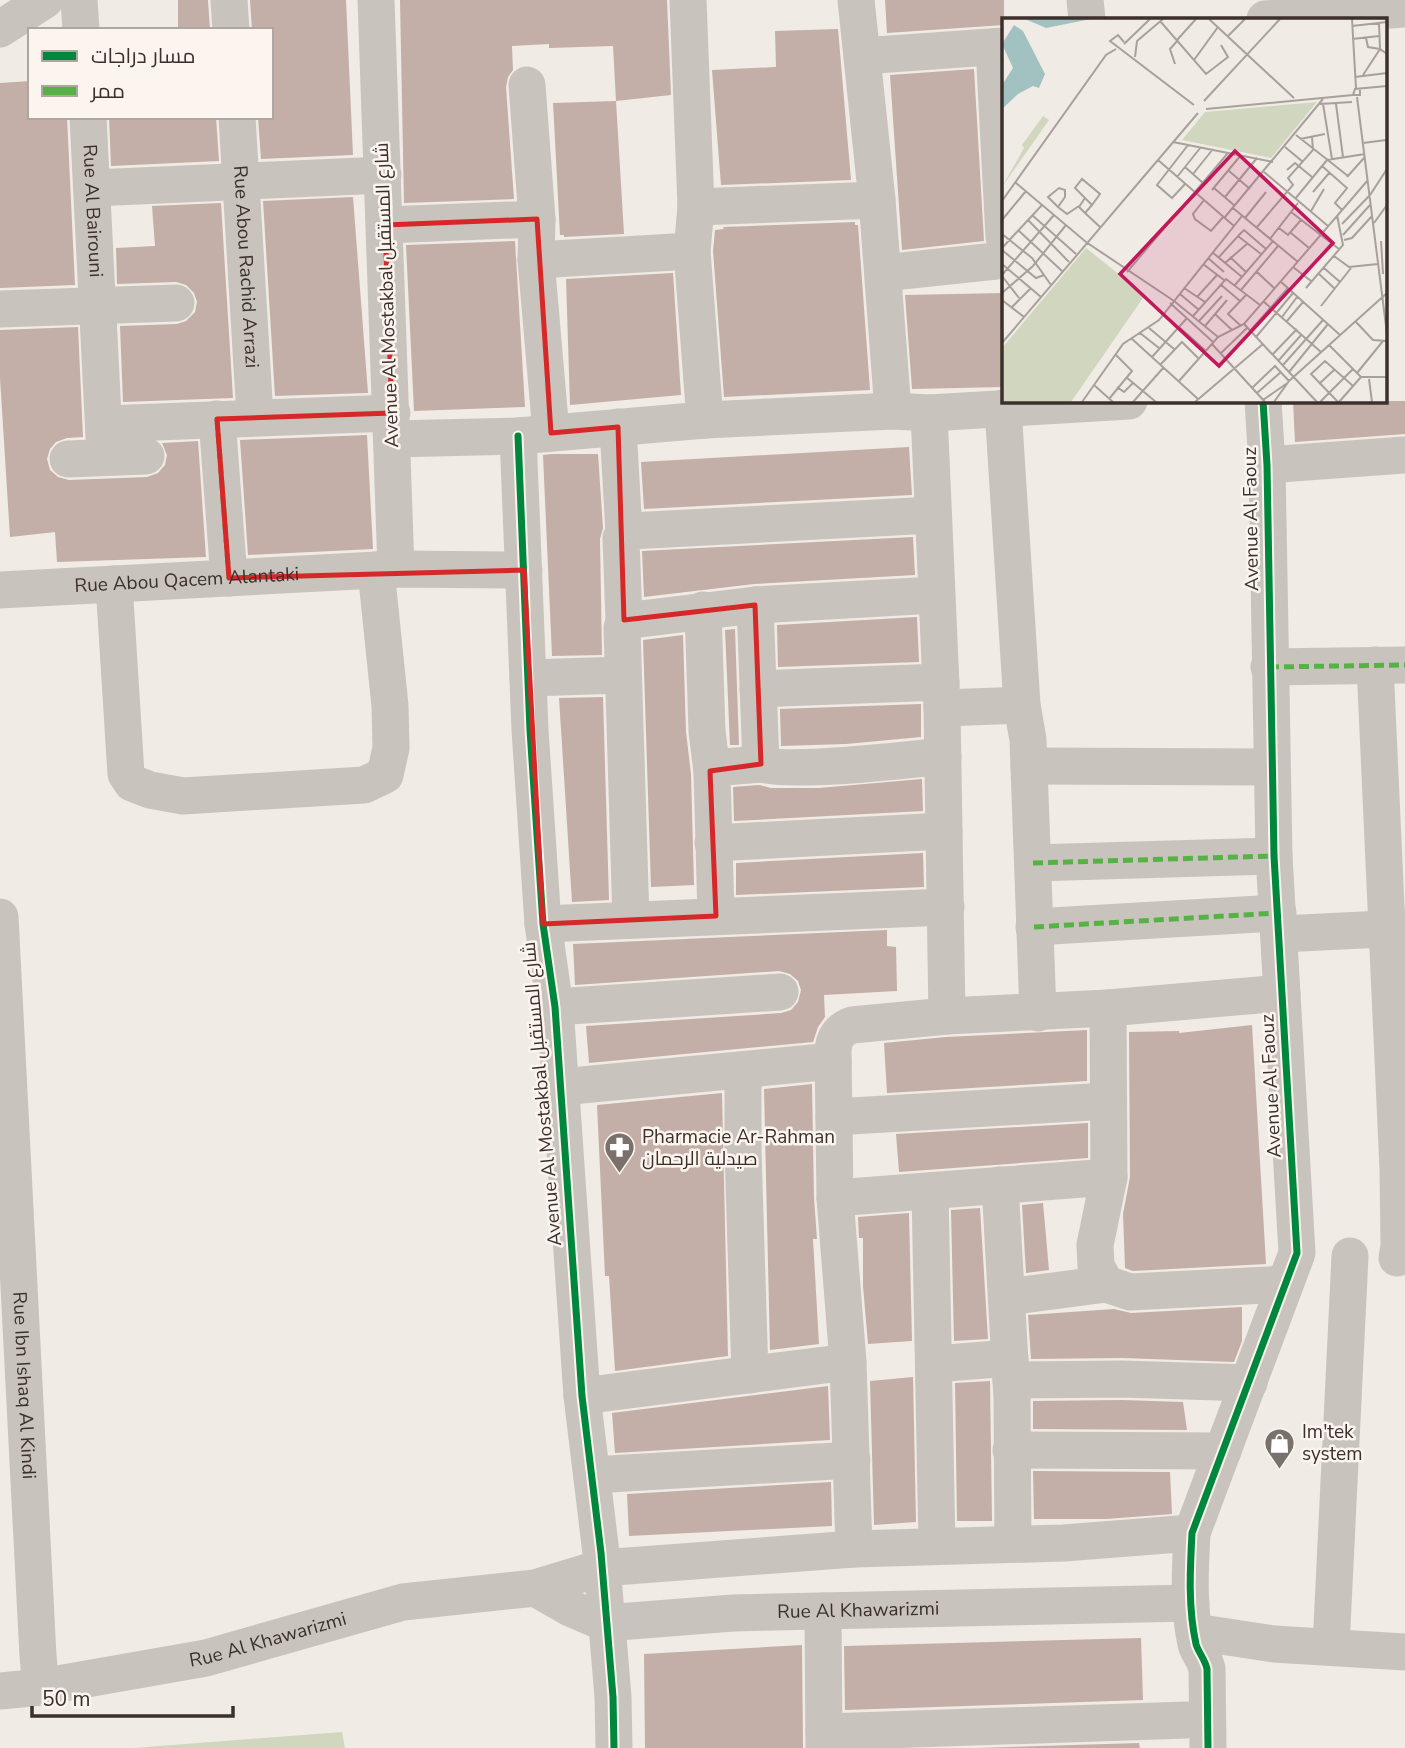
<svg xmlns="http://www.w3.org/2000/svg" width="1405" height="1748" font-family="'Nunito Sans',Cairo,sans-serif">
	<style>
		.green { fill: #d1d6bf }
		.building { fill: #c3afa7 }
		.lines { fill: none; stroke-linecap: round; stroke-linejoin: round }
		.minor { stroke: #c9c3be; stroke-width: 37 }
		.quiet { stroke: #57b246; stroke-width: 5; stroke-dasharray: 10 5; stroke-linecap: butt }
		.cycleway-casing { stroke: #fbf5ee; stroke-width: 11 }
		.cycleway { stroke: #00873e; stroke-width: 7 }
		.marked { fill: none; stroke: #d62828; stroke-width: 5; stroke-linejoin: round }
		.labels { text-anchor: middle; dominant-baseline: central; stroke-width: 5; stroke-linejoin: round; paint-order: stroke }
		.street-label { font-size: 19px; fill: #3b302b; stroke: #fbf5ee }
		.poi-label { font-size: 19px; fill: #3b302b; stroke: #fbf5ee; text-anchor: start }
		.inset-road { fill: none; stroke: #a8a09b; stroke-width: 2 }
		.view { fill: #c2185b; fill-opacity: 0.15; stroke: #c2185b; stroke-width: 3.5 }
		.inset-edge { fill: none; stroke: #3b302b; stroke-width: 3.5 }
	</style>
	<rect width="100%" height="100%" fill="#f0ebe5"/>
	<polygon class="green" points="342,1732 345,1748 134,1748"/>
	<g class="building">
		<polygon points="178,0 208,0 210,30 178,30"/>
		<polygon points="250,0 346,0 353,155 261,159 258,117 271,117 271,30 252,30"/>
		<polygon points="400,0 667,0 671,95 616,101 613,46 549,48 549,44 512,46 513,70 508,77 506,87 514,199 404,203"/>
		<polygon points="885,0 1004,0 1004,25 887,33"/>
		<polygon points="838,29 851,180 721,185 712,70 776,67 775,31"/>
		<polygon points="974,69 984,241 902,250 890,75"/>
		<polygon points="30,81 30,117 67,117 75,285 0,288 0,83"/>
		<polygon points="616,101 624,234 564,237 564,235 560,235 553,103"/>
		<polygon points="109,117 216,117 219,161 111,166"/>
		<polygon points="353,197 368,393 275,396 263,201"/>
		<polygon points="221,203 233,398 123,402 120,326 177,324 186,321 195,312 197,302 194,293 186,285 176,282 117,284 116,248 155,246 152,206"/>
		<polygon points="855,222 855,225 858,225 870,390 724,397 713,251 715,230 724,229 723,227"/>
		<polygon points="515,241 525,407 414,411 406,245"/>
		<polygon points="673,273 681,395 570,405 566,279"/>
		<polygon points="1004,293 1004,387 912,389 905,295"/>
		<polygon points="78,327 83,437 67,438 56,442 50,449 47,459 50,470 58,477 69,480 147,477 158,473 165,465 167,455 162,443 198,441 206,557 57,562 55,532 10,537 0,378 0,330"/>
		<polygon points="1293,401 1405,401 1405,434 1295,442"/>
		<polygon points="367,435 373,549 248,555 240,440"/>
		<polygon points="909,447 912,495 644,509 641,462"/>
		<polygon points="552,454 598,454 603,528 600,539 602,655 552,656 543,455"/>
		<polygon points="913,537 915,575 754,584 644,597 642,551"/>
		<polygon points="917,617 919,662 778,667 777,625"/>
		<polygon points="735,629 739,745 730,745 725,630"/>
		<polygon points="683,635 686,732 691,774 694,885 651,887 643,640"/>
		<polygon points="603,697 609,900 572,902 559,698"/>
		<polygon points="921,704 921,737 846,744 781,746 780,709"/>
		<polygon points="922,779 923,811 734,821 733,787 759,785 771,788 819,788"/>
		<polygon points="923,853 924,887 736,895 736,863"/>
		<polygon points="887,930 887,946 896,947 897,991 824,995 825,1017 818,1027 813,1042 589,1063 586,1026 781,1013 791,1010 798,1002 801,990 798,981 790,974 779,971 575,985 573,944"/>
		<polygon points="1252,1025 1266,1264 1133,1271 1125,1268 1123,1214 1130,1177 1129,1032 1179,1031 1179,1033"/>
		<polygon points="1087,1030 1087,1081 887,1093 884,1043 946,1037"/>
		<polygon points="812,1084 814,1198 817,1239 813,1239 819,1344 770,1350 764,1089"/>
		<polygon points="722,1093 728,1356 615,1371 609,1276 605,1276 597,1105"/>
		<polygon points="1088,1123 1088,1158 899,1172 896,1134"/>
		<polygon points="1043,1203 1049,1270 1026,1273 1022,1205"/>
		<polygon points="980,1208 988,1339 954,1341 951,1210"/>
		<polygon points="909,1213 912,1341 868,1344 863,1286 863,1238 859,1238 858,1217"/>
		<polygon points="1242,1307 1242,1341 1234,1362 1122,1358 1031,1359 1028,1315 1114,1309 1131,1313"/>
		<polygon points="913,1377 916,1522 874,1525 870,1381"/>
		<polygon points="990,1381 992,1521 957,1521 955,1383"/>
		<polygon points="828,1386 830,1440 615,1453 612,1413"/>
		<polygon points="1122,1400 1183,1402 1187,1430 1033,1429 1033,1401"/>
		<polygon points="1033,1471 1170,1472 1172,1514 1106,1519 1034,1519"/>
		<polygon points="831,1482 832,1526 629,1536 627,1494"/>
		<polygon points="1141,1638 1143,1700 845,1710 844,1646"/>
		<polygon points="802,1645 803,1748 645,1748 644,1654"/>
		<polygon points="1139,1743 1140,1748 976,1748"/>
	</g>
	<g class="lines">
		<g class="minor">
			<polyline points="79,0 81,30"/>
			<polyline points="229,0 231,30"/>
			<polyline points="376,0 396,569"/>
			<polyline points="688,0 696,207 692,251 705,420"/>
			<polyline points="856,0 877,200 893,411"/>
			<polyline points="1085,0 1087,19"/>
			<polyline points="1265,19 1405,9"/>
			<polyline points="0,29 45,0"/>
			<polyline points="994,47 1004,237"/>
			<polyline points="862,56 1004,46"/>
			<polyline points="527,85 537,219 536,260 551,433"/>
			<path id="s1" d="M88,117L105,456"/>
			<path id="s2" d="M237,117L255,417"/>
			<polyline points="93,188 383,175"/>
			<polyline points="696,207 877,200"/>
			<polyline points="385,225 537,219"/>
			<polyline points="536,260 692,251"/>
			<polyline points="883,273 996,261 1002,256 1004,250"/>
			<polyline points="0,309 176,303"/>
			<polyline points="1003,408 1022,705 1028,740 1038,1013"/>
			<polyline points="929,413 942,708 947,1016"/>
			<polyline points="217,419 229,578"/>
			<polyline points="104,424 392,413"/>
			<polyline points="618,427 624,533"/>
			<polyline points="518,436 530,730 543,924 555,1007 582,1396 601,1553 613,1697 614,1748"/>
			<polyline points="392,439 518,436 705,420 893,411 929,413 1129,401"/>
			<polyline points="68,459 146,456"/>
			<polyline points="1267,465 1405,455"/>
			<polyline points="114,584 126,774 132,783 150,790 183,796 364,785 385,775 391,748 390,706 376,570"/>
			<path id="s3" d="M0,590L396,569L524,570"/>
			<polyline points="755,605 761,764"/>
			<polyline points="703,610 707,731 712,772"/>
			<polyline points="624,621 621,538 630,531 933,515"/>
			<polyline points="1375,665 1398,1169 1399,1246 1397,1258"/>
			<polyline points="1269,667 1405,665"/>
			<polyline points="528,678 623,675"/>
			<polyline points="758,689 941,682"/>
			<polyline points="942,708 1022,705"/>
			<polyline points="1029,766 1271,767"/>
			<polyline points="713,843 944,831"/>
			<polyline points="1033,863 1274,856"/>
			<path d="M716,916L712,772L724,767L761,764C774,775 917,759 943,756"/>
			<path id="s4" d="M0,917L38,1656L41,1687"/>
			<polyline points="631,920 622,628 624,621 755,605 936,595"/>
			<polyline points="543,924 946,907"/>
			<polyline points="1034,927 1278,913"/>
			<polyline points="1280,934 1405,928"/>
			<polyline points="555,1007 780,992"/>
			<polyline points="1108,1008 1109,1177 1095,1245 1096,1266 1106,1284 1130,1292 1285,1284"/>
			<polyline points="743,1070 743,1151 750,1375"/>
			<polyline points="561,1087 833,1061"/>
			<polyline points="834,1117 1108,1101"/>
			<polyline points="1000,1185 1012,1398 1013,1544"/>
			<polyline points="930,1191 937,1546"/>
			<polyline points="835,1198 1109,1177"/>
			<polyline points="1008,1297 1106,1284"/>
			<polyline points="934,1364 1010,1358"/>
			<polyline points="1011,1380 1122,1379 1249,1383"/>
			<polyline points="582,1396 848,1362"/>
			<polyline points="1011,1450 1223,1451"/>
			<polyline points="592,1475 852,1460"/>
			<path d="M854,1549L848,1362L835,1198L833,1051C834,1037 839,1030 852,1025L947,1016L1108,1008L1282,993"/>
			<path id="s5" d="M535,1588L570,1608L605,1623L733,1613L1191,1603"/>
			<polyline points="823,1611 824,1748"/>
			<polyline points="1195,1632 1274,1644 1405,1652"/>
			<polyline points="1331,1647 1350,1256"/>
			<path id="s6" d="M0,1691L41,1687L206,1658L403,1602L535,1588L601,1568L854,1549L1064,1543L1192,1533"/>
			<polyline points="824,1732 1187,1720"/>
			<path d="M1208,1748L1207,1669C1205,1659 1198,1652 1196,1644C1188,1608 1190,1570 1192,1533L1297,1253L1274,856L1267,465L1263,401"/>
		</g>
		<g class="quiet">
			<polyline points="217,419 229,578"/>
			<polyline points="1269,667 1405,665"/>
			<polyline points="1033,863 1274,856"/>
			<polyline points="1034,927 1278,913"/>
		</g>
		<defs>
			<g id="cycleway">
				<polyline points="518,436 530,730 543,924 555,1007 582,1396 601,1553 613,1697 614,1748"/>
				<path d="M1208,1748L1207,1669C1205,1659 1198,1652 1196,1644C1188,1608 1190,1570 1192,1533L1297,1253L1274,856L1267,465L1263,401"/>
			</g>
		</defs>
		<use href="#cycleway" class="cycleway-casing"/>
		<use href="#cycleway" class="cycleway"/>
	</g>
	<path class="marked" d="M537,219L551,433L618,427L624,620L755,605L761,764L710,771L716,916L543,924L524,570L229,578L217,419L392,413L385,225Z"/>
	<defs>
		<symbol id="pharmacy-pin" viewBox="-11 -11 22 30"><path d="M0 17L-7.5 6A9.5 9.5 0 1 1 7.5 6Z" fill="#7a716c" stroke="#fbf5ee"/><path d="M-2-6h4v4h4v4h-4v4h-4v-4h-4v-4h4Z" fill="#fff"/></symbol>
		<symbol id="shop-pin" viewBox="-11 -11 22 30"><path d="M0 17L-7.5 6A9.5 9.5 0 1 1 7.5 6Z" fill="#7a716c" stroke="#fbf5ee"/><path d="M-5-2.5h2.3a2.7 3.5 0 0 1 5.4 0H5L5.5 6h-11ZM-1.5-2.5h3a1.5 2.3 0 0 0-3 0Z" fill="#fff"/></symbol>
	</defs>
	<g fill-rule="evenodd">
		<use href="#pharmacy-pin" x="602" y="1130" width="35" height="47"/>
		<use href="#shop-pin" x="1262" y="1426" width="35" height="47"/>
	</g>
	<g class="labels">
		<g class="street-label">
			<text stroke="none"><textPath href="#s1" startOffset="94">Rue Al Bairouni</textPath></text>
			<text stroke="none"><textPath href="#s2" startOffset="150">Rue Abou Rachid Arrazi</textPath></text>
			<text transform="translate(387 295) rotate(-92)">Avenue Al Mostakbal شارع المستقبل</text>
			<text transform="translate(1251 519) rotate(-91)">Avenue Al Faouz</text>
			<text stroke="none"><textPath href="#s3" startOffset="187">Rue Abou Qacem Alantaki</textPath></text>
			<text transform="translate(1271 1086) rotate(-93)">Avenue Al Faouz</text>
			<text transform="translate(542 1094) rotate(-95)">Avenue Al Mostakbal شارع المستقبل</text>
			<text stroke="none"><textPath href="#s4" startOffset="469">Rue Ibn Ishaq Al Kindi</textPath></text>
			<text stroke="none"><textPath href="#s5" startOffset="332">Rue Al Khawarizmi</textPath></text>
			<text stroke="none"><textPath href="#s6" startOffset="273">Rue Al Khawarizmi</textPath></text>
		</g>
		<g class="poi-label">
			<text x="642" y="1137">Pharmacie Ar-Rahman<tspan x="642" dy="22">صيدلية الرحمان</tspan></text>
			<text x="1302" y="1432">Im'tek<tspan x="1302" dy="22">system</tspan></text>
		</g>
	</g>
	<g transform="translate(1002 18)">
		<rect width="385" height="385" fill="#f0ebe5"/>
		<path d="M315,84L269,140L180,122L203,94ZM41,98L47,102L0,169L22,130L20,127ZM84,230L143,277L69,384H0V330Z" fill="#d1d6bf"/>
		<path d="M23,1H89L44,10ZM12,7L21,13L43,56L37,70L31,68L16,76L0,91V67L11,50L0,26Z" fill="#a1c2c1"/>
		<path class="inset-road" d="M207,1L292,80M350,1L354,70M158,3L204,56L226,39L219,27M377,5L378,31L385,36M350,8L385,4M226,18L243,1M350,21L377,18M175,22L194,1M122,24L116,17L108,23L192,87M122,26L148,1M133,39L135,23L161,1M192,42L216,9M173,46L168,31L176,22M361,57L378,31L366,29L364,20M353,59L385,55M358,72V77H351L353,71L385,68M355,79L385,316M202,83L278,1M318,86L350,84M321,86L330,141M334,86L341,139M204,91L351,77M385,94V128M294,117L346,158M298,121L323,116M171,124L271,144M361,125L384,122M283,129L301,144M156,142L232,208M320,148L345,170L333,185L340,192M183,149L201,165M285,152L293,145L310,159M227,153L248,171M262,154L326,208M191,156L211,131M175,159L199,129M345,159L362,140M14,165L84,224L172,283L216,319M183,166L170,180L155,167L186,127M212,170L233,188M210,172L239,137M311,174L328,154M223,179L255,140M83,180L73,170L80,161L98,176L90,187M293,181L325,142L363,136M202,182L191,196L193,201L209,213L222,198M0,183L104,37L114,31M56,189L63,179V172L57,170L46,179L56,189L65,196L77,188M231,190L296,244M309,193L322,171M289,194L337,231M83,195L90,187L83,180L77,189L82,194L98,209M30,197L74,236M223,199L321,81M243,200L264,174M0,202L24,173M26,202L67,244M372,205L385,187M340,206L368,177L385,151M255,209L291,167L286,160L311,132L310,119M277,210L286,217L299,202M16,212L60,253M289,215L307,230M0,216L30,240L49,267M341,217L368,187M236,218L242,212L264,231M268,221L296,185M342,222L350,220L370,198M379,223L381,256M0,230L40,187M0,232L34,260L42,257M210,234L240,259M332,238L347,249L376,246M217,239L236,218L259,236M228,239L244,254M206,240L222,254M223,245L246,225M0,246L39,279M201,246L222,262M291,249L309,263M322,250L338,264M125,254L226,135M255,254L272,270M316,255L333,271M0,257L52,197M0,258L17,280M278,263L338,317M218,266L238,283M233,267L271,223M182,270L203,284M304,270L341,227L335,197M239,272L276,228M0,275L31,248L64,207M178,276L197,292M195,279L215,257M0,282L22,299M261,283L319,334M168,285L211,324M319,288L349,250M9,290L29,270M213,296L230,312M191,298L224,261L258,287M280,299L295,279M197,303L220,278M285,303L301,284M354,304L371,322L385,323M242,306L315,384M203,308L225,282M239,308L226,296L244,277M177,309L203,332M147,310L172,331M248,313L286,270M138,315L157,330M254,319L291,275M129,320L196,381M0,325L196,95M210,326L263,384M327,327L359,359H385M218,336L245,310M271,336L295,311M150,339L185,300M277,342L300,316M158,347L180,324L197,341M281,347L321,302M287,354L326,306M355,355L381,323M124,359L154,384M367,361L370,384M177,363L216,319L242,306L366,162M317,366L333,351M92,367L111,384M115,369L122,374L131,365M250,370L273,348L287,363M255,375L279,354M107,381L130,353L113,336M261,382L284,366M80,384L121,326L157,302L240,198M131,384L162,349M193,384L261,326M272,384L287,363L385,275M318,384L351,351M336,384L309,356L323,343L351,368M337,384L359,359"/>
		<path class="view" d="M233,133L331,225L217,348L118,256Z"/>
		<rect width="385" height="385" class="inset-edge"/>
	</g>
	<rect x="28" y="28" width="245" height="91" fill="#fbf5ee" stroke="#aea6a0" stroke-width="2"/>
	<rect x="42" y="51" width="35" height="10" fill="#00873e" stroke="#aea6a0" stroke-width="2"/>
	<text x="91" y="63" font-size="21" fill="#3b302b">مسار دراجات</text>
	<rect x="42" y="86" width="35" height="10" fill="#57b246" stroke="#aea6a0" stroke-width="2"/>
	<text x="91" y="98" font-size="21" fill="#3b302b">ممر</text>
	<path d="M32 1706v10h201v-10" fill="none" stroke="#3b302b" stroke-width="3.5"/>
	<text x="42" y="1706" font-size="21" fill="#3b302b" stroke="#fbf5ee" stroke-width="5" paint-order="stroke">50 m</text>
</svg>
